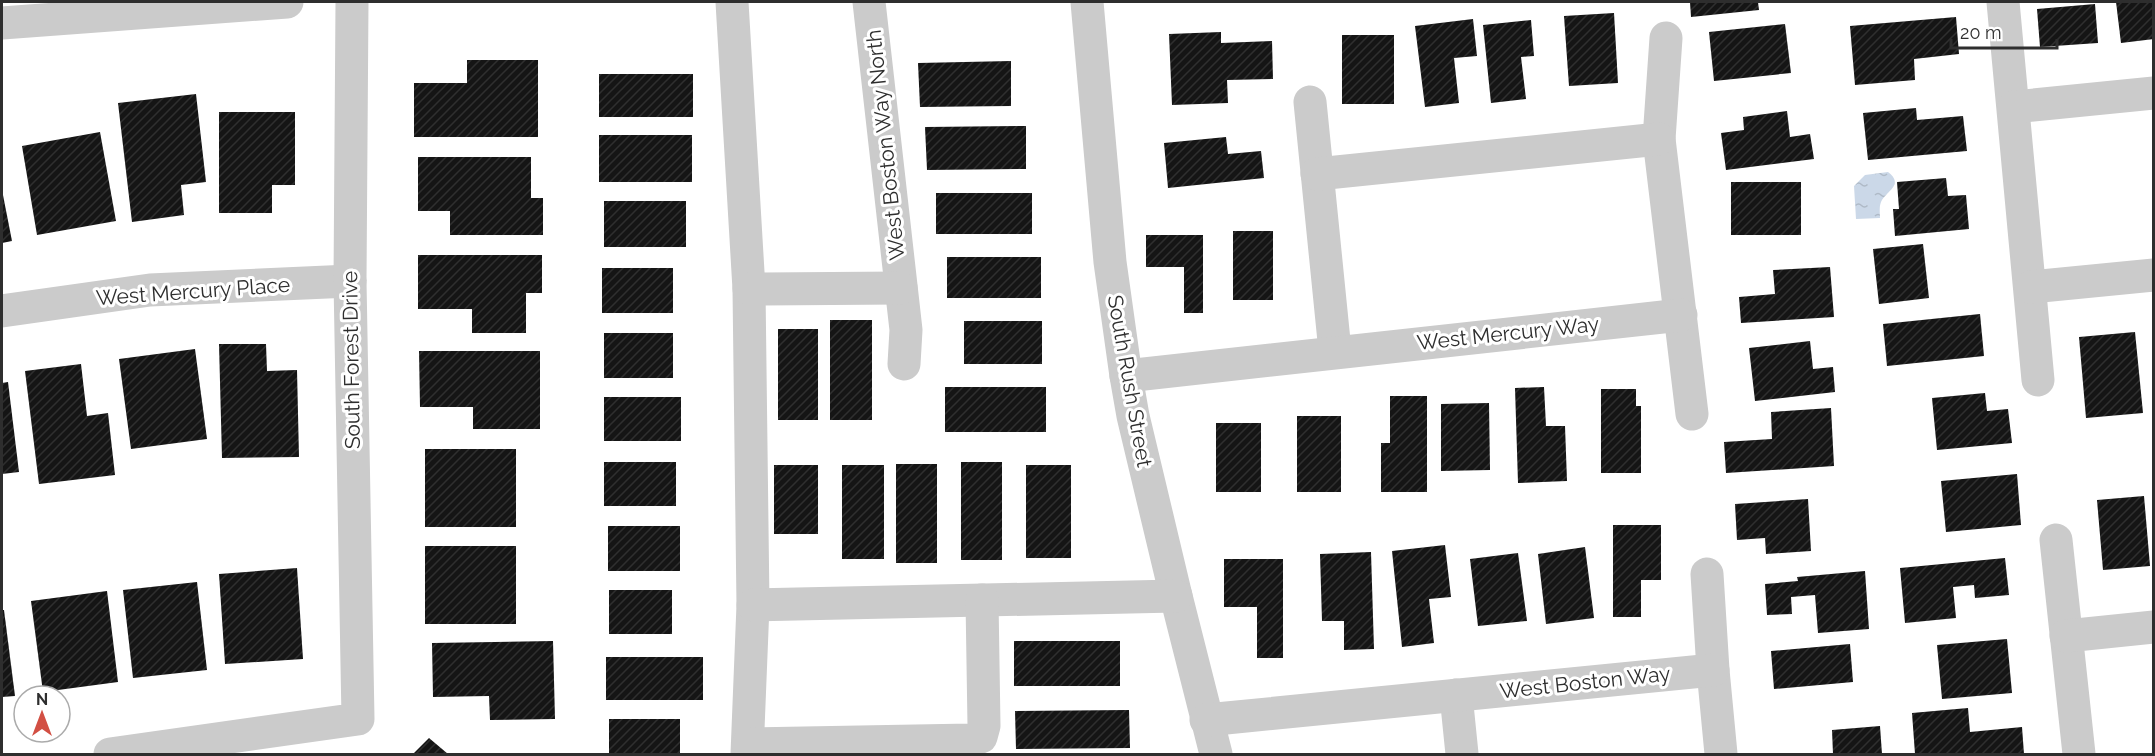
<svg xmlns="http://www.w3.org/2000/svg" width="2155" height="756" font-family="Raleway,sans-serif">
	<style>
		.water { fill: url(#water-ripples) }
		.building { fill: url(#building-hatch) }
		.lines { fill: none; stroke-linecap: round; stroke-linejoin: round }
		.minor { stroke: #cbcbcb; stroke-width: 33 }
		.tertiary { stroke: #cbcbcb; stroke-width: 33 }
		.labels { text-anchor: middle; dominant-baseline: central; stroke-width: 6; stroke-linejoin: round; paint-order: stroke }
		.street-label { font-size: 21px; fill: #2e2e2e; stroke: #fff }
	</style>
	<defs>
		<pattern id="water-ripples" width="26" height="14" patternUnits="userSpaceOnUse" patternTransform="scale(1.5)"><rect width="26" height="14" fill="#cbd8e8"/><path d="M2 4q2-2 4 0t4 0M15 11q2-2 4 0t4 0" fill="none" stroke="#afbac7"/></pattern>
		<pattern id="building-hatch" width="6" height="6" patternUnits="userSpaceOnUse" patternTransform="scale(1.5)"><rect width="6" height="6" fill="#151515"/><path d="M-1 1l2-2M0 6l6-6M5 7l2-2" fill="none" stroke="#2f2f2f"/></pattern>
	</defs>
	<rect width="100%" height="100%" fill="#fff"/>
	<path class="water" d="M1888,172C1905,185 1886,191 1881,202C1879,207 1880,212 1880,218L1856,219L1854,186L1865,175Z"/>
	<g class="building">
		<polygon points="1690,2 1758,2 1759,10 1691,17"/>
		<polygon points="2116,2 2154,2 2154,39 2121,43"/>
		<polygon points="2095,4 2098,43 2040,47 2037,9"/>
		<polygon points="1614,13 1618,83 1569,86 1564,16"/>
		<polygon points="1956,17 1959,54 1914,59 1915,80 1855,85 1850,26"/>
		<polygon points="1473,19 1477,56 1454,58 1459,103 1425,107 1415,26"/>
		<polygon points="1531,20 1534,56 1521,57 1526,99 1491,103 1483,25"/>
		<polygon points="1785,24 1791,73 1714,81 1709,32"/>
		<polygon points="1221,32 1221,43 1272,41 1273,79 1227,80 1228,103 1172,105 1169,34"/>
		<rect x="1342" y="35" width="52" height="69"/>
		<polygon points="467,60 538,60 538,137 414,137 414,83 467,83"/>
		<polygon points="1011,61 1011,106 920,107 918,63"/>
		<rect x="599" y="74" width="94" height="43"/>
		<polygon points="196,94 206,182 181,185 184,215 132,222 118,103"/>
		<polygon points="1916,108 1917,120 1963,116 1967,151 1868,160 1863,113"/>
		<polygon points="1787,111 1790,137 1810,134 1814,159 1726,170 1721,133 1744,130 1743,117"/>
		<polygon points="219,112 295,112 295,185 272,185 272,213 219,213"/>
		<polygon points="1026,126 1026,169 927,170 925,127"/>
		<polygon points="100,132 116,221 37,235 22,146"/>
		<rect x="599" y="135" width="93" height="47"/>
		<polygon points="1226,137 1228,154 1261,151 1264,178 1168,188 1164,143"/>
		<polygon points="418,157 531,157 531,198 543,198 543,235 450,235 450,211 418,211"/>
		<polygon points="1946,178 1948,196 1966,195 1969,229 1895,236 1893,209 1899,209 1897,182"/>
		<rect x="1731" y="182" width="70" height="53"/>
		<polygon points="2,190 12,241 2,243"/>
		<rect x="936" y="193" width="96" height="41"/>
		<rect x="604" y="201" width="82" height="46"/>
		<rect x="1233" y="231" width="40" height="69"/>
		<polygon points="1146,235 1203,235 1203,313 1184,313 1184,267 1146,267"/>
		<polygon points="1923,244 1929,298 1879,304 1873,249"/>
		<polygon points="418,255 542,255 542,293 526,293 526,333 472,333 472,309 418,309"/>
		<rect x="947" y="257" width="94" height="41"/>
		<polygon points="1830,267 1834,317 1741,323 1739,297 1775,294 1773,270"/>
		<rect x="602" y="268" width="71" height="45"/>
		<polygon points="1980,314 1984,356 1887,366 1883,324"/>
		<rect x="830" y="320" width="42" height="100"/>
		<rect x="964" y="321" width="78" height="43"/>
		<rect x="778" y="329" width="40" height="91"/>
		<polygon points="2135,332 2143,413 2086,418 2079,337"/>
		<rect x="604" y="333" width="69" height="45"/>
		<polygon points="1810,341 1813,369 1833,367 1835,392 1755,401 1749,348"/>
		<polygon points="219,344 266,344 267,371 297,370 299,457 222,458"/>
		<polygon points="195,349 207,439 131,449 119,359"/>
		<polygon points="419,351 540,351 540,429 473,429 473,407 420,407"/>
		<polygon points="81,364 87,416 108,413 115,475 39,484 25,371"/>
		<polygon points="8,382 19,472 2,474 2,383"/>
		<rect x="945" y="387" width="101" height="45"/>
		<polygon points="1544,387 1546,426 1565,426 1567,481 1518,483 1515,388"/>
		<polygon points="1601,389 1636,389 1636,406 1641,406 1641,473 1601,473"/>
		<polygon points="1985,393 1987,411 2008,409 2012,443 1937,450 1932,398"/>
		<polygon points="1390,396 1427,396 1427,492 1381,492 1381,443 1390,443"/>
		<rect x="604" y="397" width="77" height="44"/>
		<polygon points="1489,403 1490,470 1441,471 1441,404"/>
		<polygon points="1831,408 1834,466 1726,473 1724,442 1772,439 1771,412"/>
		<rect x="1297" y="416" width="44" height="76"/>
		<rect x="1216" y="423" width="45" height="69"/>
		<rect x="425" y="449" width="91" height="78"/>
		<rect x="604" y="462" width="72" height="44"/>
		<rect x="961" y="462" width="41" height="98"/>
		<rect x="896" y="464" width="41" height="99"/>
		<rect x="774" y="465" width="44" height="69"/>
		<rect x="842" y="465" width="42" height="94"/>
		<rect x="1026" y="465" width="45" height="93"/>
		<polygon points="2017,474 2021,525 1946,532 1941,481"/>
		<polygon points="2144,496 2150,566 2103,570 2097,500"/>
		<polygon points="1808,499 1811,551 1766,554 1765,538 1737,540 1735,504"/>
		<polygon points="1613,525 1661,525 1661,580 1641,580 1641,617 1613,617"/>
		<rect x="608" y="526" width="72" height="45"/>
		<polygon points="1445,545 1451,597 1429,599 1434,643 1402,647 1392,551"/>
		<rect x="425" y="546" width="91" height="78"/>
		<polygon points="1585,547 1594,618 1546,624 1538,554"/>
		<polygon points="1371,552 1374,649 1344,650 1344,621 1322,621 1320,554"/>
		<polygon points="1518,553 1527,621 1478,626 1470,559"/>
		<polygon points="2005,558 2009,595 1975,598 1974,585 1953,587 1956,618 1905,623 1900,568"/>
		<polygon points="1224,559 1283,559 1283,658 1257,658 1257,607 1224,607"/>
		<polygon points="297,568 303,659 225,664 219,574"/>
		<polygon points="1865,571 1869,629 1818,633 1815,595 1791,597 1792,614 1767,615 1765,584 1798,581 1797,577"/>
		<polygon points="197,582 207,670 133,678 123,590"/>
		<rect x="609" y="590" width="63" height="44"/>
		<polygon points="107,591 118,682 43,692 31,601"/>
		<polygon points="2,610 4,610 15,696 2,697"/>
		<polygon points="2007,639 2012,693 1942,699 1937,645"/>
		<polygon points="553,641 555,719 490,720 489,696 433,697 432,643"/>
		<rect x="1014" y="641" width="106" height="45"/>
		<polygon points="1850,644 1853,682 1774,689 1771,651"/>
		<rect x="606" y="657" width="97" height="43"/>
		<polygon points="1968,708 1970,732 2022,727 2024,754 1915,754 1912,713"/>
		<polygon points="1129,710 1130,748 1016,749 1015,711"/>
		<rect x="609" y="719" width="71" height="35"/>
		<polygon points="1880,726 1882,754 1833,754 1832,730"/>
		<polygon points="429,738 448,754 413,754"/>
	</g>
	<g class="lines">
		<g class="minor">
			<polyline points="732,2 749,289 753,605 747,754"/>
			<polyline points="869,2 906,330 904,364"/>
			<polyline points="1087,2 1110,262 1126,376 1133,416 1176,596 1216,754"/>
			<polyline points="2003,2 2038,380"/>
			<polyline points="1666,38 1659,139 1692,414"/>
			<polyline points="1310,102 1335,351"/>
			<polyline points="2014,107 2154,93"/>
			<polyline points="1317,174 1659,139"/>
			<polyline points="2031,287 2154,275"/>
			<polyline points="749,289 901,288"/>
			<polyline points="2,311 150,290 350,281"/>
			<polyline points="1126,376 1681,315"/>
			<polyline points="2056,540 2079,754"/>
			<polyline points="1707,574 1713,670 1721,754"/>
			<polyline points="753,605 1176,596"/>
			<polyline points="2066,636 2154,627"/>
			<polyline points="1456,695 1462,754"/>
			<polyline points="1206,720 1713,670"/>
			<polyline points="748,744 971,740 981,737 984,726 982,600"/>
			<polyline points="110,754 358,719 350,281 352,2"/>
		</g>
		<polyline class="tertiary" points="2,23 287,2"/>
	</g>
	<g class="labels">
		<g class="street-label">
			<text transform="translate(885 145) rotate(-96)">West Boston Way North</text>
			<text transform="translate(193 291) rotate(-4)">West Mercury Place</text>
			<text transform="translate(1508 333) rotate(-6)">West Mercury Way</text>
			<text transform="translate(351 360) rotate(-91)">South Forest Drive</text>
			<text transform="translate(1130 381) rotate(80)">South Rush Street</text>
			<text transform="translate(1585 682) rotate(-6)">West Boston Way</text>
		</g>
	</g>
	<rect width="2155" height="756" fill="none" stroke="#2e2e2e" stroke-width="6"/>
	<g transform="translate(42 714)"><circle r="28" fill="#ffffff" stroke="#ababab" stroke-width="1.5"/>
	<path d="M0-4.5L10 22L0 15L-10 22Z" fill="#d24f43"/>
	<text y="-9" font-size="16" font-weight="bold" text-anchor="middle" fill="#2e2e2e">N</text>
	</g>
	<path d="M1951 39v9h106v-9" fill="none" stroke="#2e2e2e" stroke-width="3"/>
	<text x="1960" y="39" font-size="18" fill="#2e2e2e" stroke="#ffffff" stroke-width="4.5" paint-order="stroke">20 m</text>
</svg>
